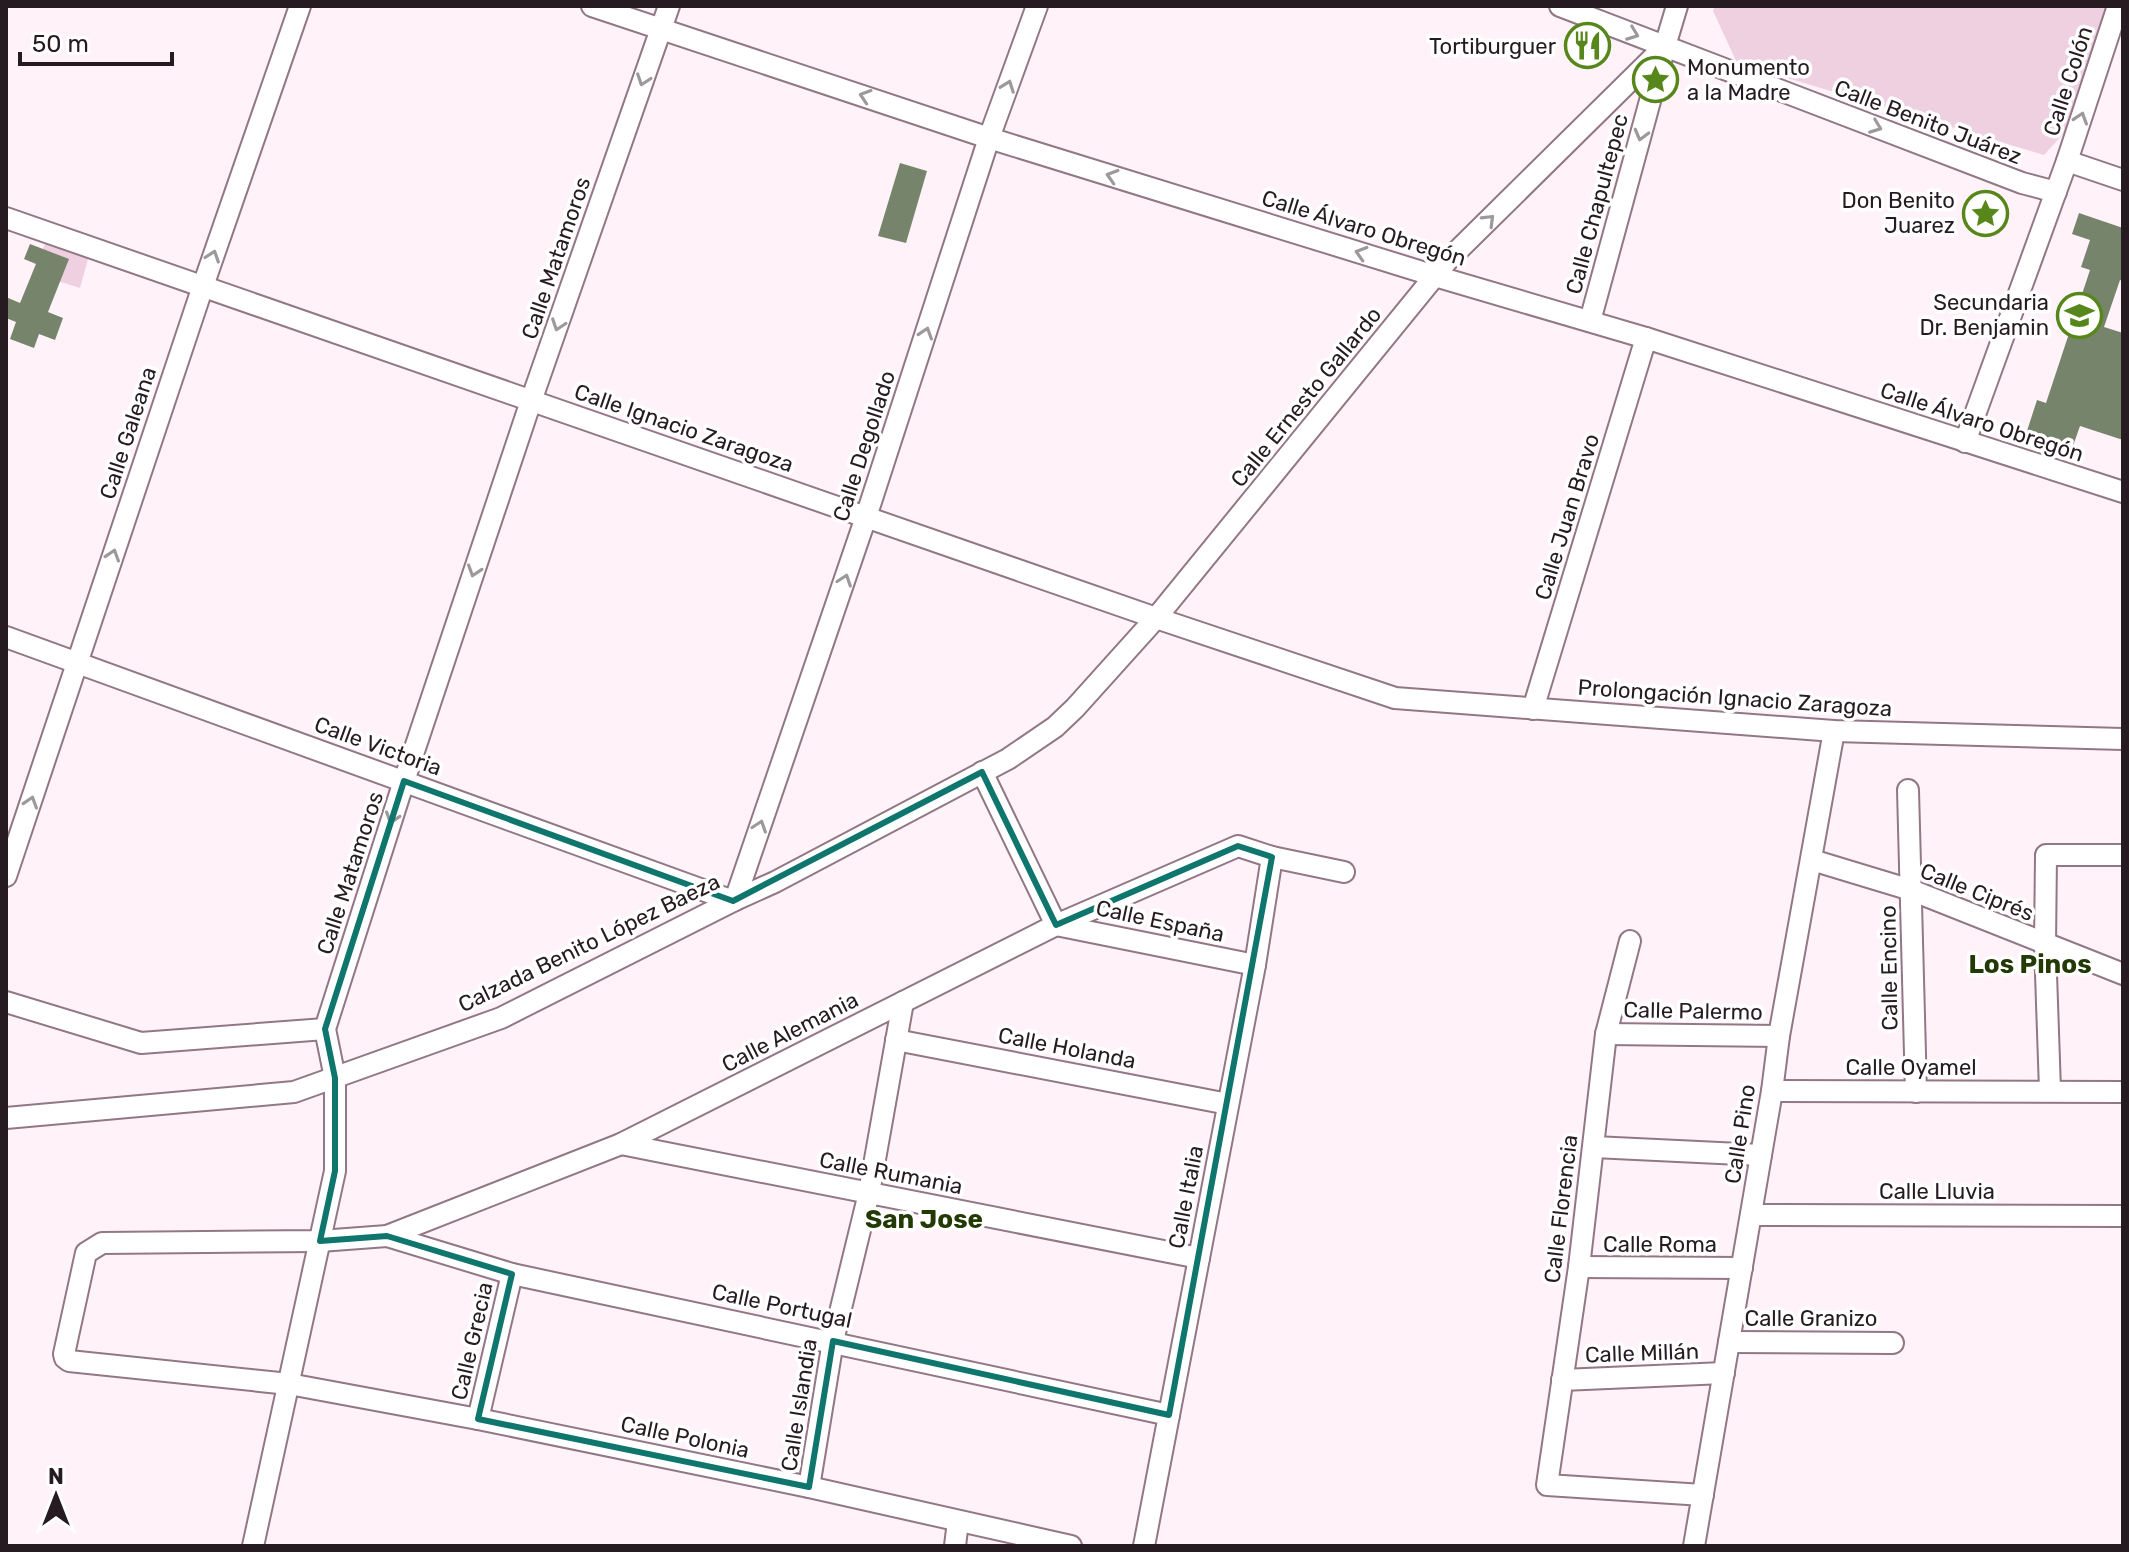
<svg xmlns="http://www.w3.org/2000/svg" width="2129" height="1552" font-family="Rubik,sans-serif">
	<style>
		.green { fill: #efd0e0 }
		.building { fill: #77846c }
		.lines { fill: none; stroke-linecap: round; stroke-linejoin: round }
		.minor-casing { stroke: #927785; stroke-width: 24 }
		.minor { stroke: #fff; stroke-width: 20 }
		.oneway { stroke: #9d989b }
		.marked { fill: none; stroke: #0f766e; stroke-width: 6; stroke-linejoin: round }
		.labels { text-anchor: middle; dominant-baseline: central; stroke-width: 7; stroke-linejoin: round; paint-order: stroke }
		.poi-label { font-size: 22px; fill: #261b21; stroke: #fff; text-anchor: end }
		.street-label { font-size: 22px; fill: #261b21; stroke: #fff }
		.quarter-label { font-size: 26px; font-weight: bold; fill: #233a07; stroke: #fff }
	</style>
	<rect width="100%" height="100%" fill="#fff3f9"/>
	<g class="green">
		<polygon points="1715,6 2110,6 2074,122 2044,155 1737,63 1713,11"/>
		<polygon points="49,235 90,252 80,288 32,273"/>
	</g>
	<g class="building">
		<polygon points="900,163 927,171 906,243 878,236"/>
		<polygon points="2079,213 2123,228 2123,281 2120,280 2104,327 2123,333 2123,440 2080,426 2073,446 2027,431 2037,400 2046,403 2090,270 2081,267 2090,240 2072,234"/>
		<polygon points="30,244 69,259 48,312 63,318 55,340 39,334 34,348 10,339 16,322 6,318 6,297 20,303 36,264 24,259"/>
	</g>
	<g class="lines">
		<defs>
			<g id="minor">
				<polyline points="592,6 989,138 1435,276 1646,338 2123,492"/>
				<polyline points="1560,6 2022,183 2056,192"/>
				<polyline points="2067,161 2123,180"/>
				<polyline points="6,218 1156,618 1395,698 1834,731 2123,739"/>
				<polyline points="1590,321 1665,46 1677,6"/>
				<polyline points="1965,442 2067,161 2118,6"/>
				<polyline points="6,637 733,901"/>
				<polyline points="1533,709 1646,338"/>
				<polyline points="982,772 1056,925 1255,965"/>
				<polyline points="1908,790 1916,1092"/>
				<polyline points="1812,860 1911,890 2123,974"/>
				<polyline points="6,876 203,286 300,6"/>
				<polyline points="735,900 866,517 989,138 1037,6"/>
				<polyline points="1630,941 1606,1034 1579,1267 1547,1485 1703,1495"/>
				<polyline points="6,1002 141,1043 325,1029"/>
				<polyline points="1606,1034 1779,1036"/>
				<polyline points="896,1040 1228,1104"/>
				<polyline points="2050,1090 2045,945 2046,855 2123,855"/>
				<polyline points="1772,1091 2123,1092"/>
				<polyline points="6,1118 294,1092 501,1018 735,900 775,882 1008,759 1055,727 1075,708 1156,618 1447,261 1665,46"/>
				<polyline points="621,1144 1199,1258"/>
				<polyline points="1594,1147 1761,1155"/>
				<polyline points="1751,1215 2123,1216"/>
				<polyline points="387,1236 512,1274 1169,1415"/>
				<polyline points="1579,1267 1742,1268"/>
				<polyline points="1729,1342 1893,1343"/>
				<polyline points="1562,1380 1724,1373"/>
				<polyline points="478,1419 512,1274"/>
				<polyline points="809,1487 833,1341 869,1193 903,1002"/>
				<polyline points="253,1546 335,1171 335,1078 325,1029 404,781 531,401 669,6"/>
				<polyline points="955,1546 958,1521"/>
				<polyline points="1071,1546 809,1487 478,1419 289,1384 69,1361 65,1358 64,1354 86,1253 102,1243 320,1241 387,1236 621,1144 1056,925 1238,846 1272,857 1344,872"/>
				<polyline points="1144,1546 1255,965 1272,857"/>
				<polyline points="1694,1546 1772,1091 1779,1036 1834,731"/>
			</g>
		</defs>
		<use href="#minor" class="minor-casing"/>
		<use href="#minor" class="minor"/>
	</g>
	<defs><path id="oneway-chevron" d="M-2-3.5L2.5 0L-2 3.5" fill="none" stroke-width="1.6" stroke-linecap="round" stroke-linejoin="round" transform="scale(2)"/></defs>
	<g class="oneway">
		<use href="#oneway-chevron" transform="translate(1633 34) rotate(21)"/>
		<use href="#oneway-chevron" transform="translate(643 80) rotate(109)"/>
		<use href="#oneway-chevron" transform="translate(1008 86) rotate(-70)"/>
		<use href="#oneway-chevron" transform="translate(865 96) rotate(-162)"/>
		<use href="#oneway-chevron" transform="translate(2081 118) rotate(-72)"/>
		<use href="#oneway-chevron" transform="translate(1876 127) rotate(21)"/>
		<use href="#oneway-chevron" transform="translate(1641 135) rotate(105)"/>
		<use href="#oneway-chevron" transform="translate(1112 176) rotate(-163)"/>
		<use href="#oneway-chevron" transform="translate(1489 220) rotate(-45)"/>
		<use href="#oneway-chevron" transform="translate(1361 253) rotate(-163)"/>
		<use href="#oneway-chevron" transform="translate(213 256) rotate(-71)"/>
		<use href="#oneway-chevron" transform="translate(558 325) rotate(109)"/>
		<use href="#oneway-chevron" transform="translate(926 333) rotate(-72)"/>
		<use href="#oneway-chevron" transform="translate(113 555) rotate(-72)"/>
		<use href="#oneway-chevron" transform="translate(474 571) rotate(108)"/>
		<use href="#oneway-chevron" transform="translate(845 580) rotate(-71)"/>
		<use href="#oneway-chevron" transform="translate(31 802) rotate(-72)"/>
		<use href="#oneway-chevron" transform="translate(392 818) rotate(108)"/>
		<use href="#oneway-chevron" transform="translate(760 826) rotate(-71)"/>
	</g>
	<path class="marked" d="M982,772L1056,925L1238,846L1272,857L1169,1415L833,1341L809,1487L478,1419L512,1274L387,1236L320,1241L335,1171V1078L325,1029L404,781L733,901Z"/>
	<defs>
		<symbol id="restaurant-ring" viewBox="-11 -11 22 22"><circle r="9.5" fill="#fff" stroke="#57871b" stroke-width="1.5"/><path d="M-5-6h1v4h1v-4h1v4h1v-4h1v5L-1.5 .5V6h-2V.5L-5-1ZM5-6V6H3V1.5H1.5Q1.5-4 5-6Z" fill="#57871b"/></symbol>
		<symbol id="sight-ring" viewBox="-11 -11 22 22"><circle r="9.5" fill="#fff" stroke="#57871b" stroke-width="1.5"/><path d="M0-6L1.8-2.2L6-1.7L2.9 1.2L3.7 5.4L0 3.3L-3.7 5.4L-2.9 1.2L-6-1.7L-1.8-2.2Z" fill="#57871b"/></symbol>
		<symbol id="university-ring" viewBox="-11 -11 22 22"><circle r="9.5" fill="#fff" stroke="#57871b" stroke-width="1.5"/><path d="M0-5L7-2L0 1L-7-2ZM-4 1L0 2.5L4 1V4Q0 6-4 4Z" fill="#57871b"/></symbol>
	</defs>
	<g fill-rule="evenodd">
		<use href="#restaurant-ring" x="1562" y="20" width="51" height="51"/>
		<use href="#sight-ring" x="1630" y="54" width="51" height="51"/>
		<use href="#sight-ring" x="1960" y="188" width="51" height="51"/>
		<use href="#university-ring" x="2054" y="290" width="51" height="51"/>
	</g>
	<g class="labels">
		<g class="poi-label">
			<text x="1556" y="46">Tortiburguer</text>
			<text x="1687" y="67" text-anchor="start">Monumento<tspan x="1687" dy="25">a la Madre</tspan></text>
			<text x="1955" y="200">Don Benito<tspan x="1955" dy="25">Juarez</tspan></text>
			<text x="2049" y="302">Secundaria<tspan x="2049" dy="25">Dr. Benjamin</tspan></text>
		</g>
		<g class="street-label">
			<text transform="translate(2068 81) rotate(-72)">Calle Colón</text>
			<text transform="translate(1928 122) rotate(21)">Calle Benito Juárez</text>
			<text transform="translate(1597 204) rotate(-75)">Calle Chapultepec</text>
			<text transform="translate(1364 228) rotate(17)">Calle Álvaro Obregón</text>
			<text transform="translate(556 258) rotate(-71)">Calle Matamoros</text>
			<text transform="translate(1306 397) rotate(-51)">Calle Ernesto Gallardo</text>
			<text transform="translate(1982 422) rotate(18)">Calle Álvaro Obregón</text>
			<text transform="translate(684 428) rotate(19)">Calle Ignacio Zaragoza</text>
			<text transform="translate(128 433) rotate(-72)">Calle Galeana</text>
			<text transform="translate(864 446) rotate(-72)">Calle Degollado</text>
			<text transform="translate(1567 517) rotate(-73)">Calle Juan Bravo</text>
			<text transform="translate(1735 698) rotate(4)">Prolongación Ignacio Zaragoza</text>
			<text transform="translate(378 746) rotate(20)">Calle Victoria</text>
			<text transform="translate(350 873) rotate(-72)">Calle Matamoros</text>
			<text transform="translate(1977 892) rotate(22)">Calle Ciprés</text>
			<text transform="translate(1160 921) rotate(12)">Calle España</text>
			<text transform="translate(589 943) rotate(-26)">Calzada Benito López Baeza</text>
			<text transform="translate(1889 968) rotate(-91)">Calle Encino</text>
			<text transform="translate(1693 1011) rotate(1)">Calle Palermo</text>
			<text transform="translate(790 1032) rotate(-27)">Calle Alemania</text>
			<text transform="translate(1067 1048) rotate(11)">Calle Holanda</text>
			<text x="1911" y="1067">Calle Oyamel</text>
			<text transform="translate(1740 1134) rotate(-81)">Calle Pino</text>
			<text transform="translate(891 1173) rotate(11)">Calle Rumania</text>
			<text x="1937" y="1191">Calle Lluvia</text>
			<text transform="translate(1186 1197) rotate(-79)">Calle Italia</text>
			<text transform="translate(1561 1209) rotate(-83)">Calle Florencia</text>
			<text x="1660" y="1244">Calle Roma</text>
			<text transform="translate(782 1306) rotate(12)">Calle Portugal</text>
			<text x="1811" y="1318">Calle Granizo</text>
			<text transform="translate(472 1341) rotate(-77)">Calle Grecia</text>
			<text transform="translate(1642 1353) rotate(-2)">Calle Millán</text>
			<text transform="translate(799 1405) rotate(-81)">Calle Islandia</text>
			<text transform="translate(685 1437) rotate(12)">Calle Polonia</text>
		</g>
		<g class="quarter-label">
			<text x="2030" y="964">Los Pinos</text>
			<text x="924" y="1219">San Jose</text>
		</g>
	</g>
	<rect width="2129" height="1552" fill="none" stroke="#261b21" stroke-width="16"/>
	<g transform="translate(56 1496)" stroke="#ffffff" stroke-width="6" paint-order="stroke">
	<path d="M0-6L14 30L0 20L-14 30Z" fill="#261b21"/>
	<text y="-12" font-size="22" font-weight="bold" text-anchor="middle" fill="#261b21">N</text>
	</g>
	<path d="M20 52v12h152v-12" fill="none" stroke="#261b21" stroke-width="4"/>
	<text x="32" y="52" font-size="24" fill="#261b21" stroke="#ffffff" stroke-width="6" paint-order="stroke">50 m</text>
</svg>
